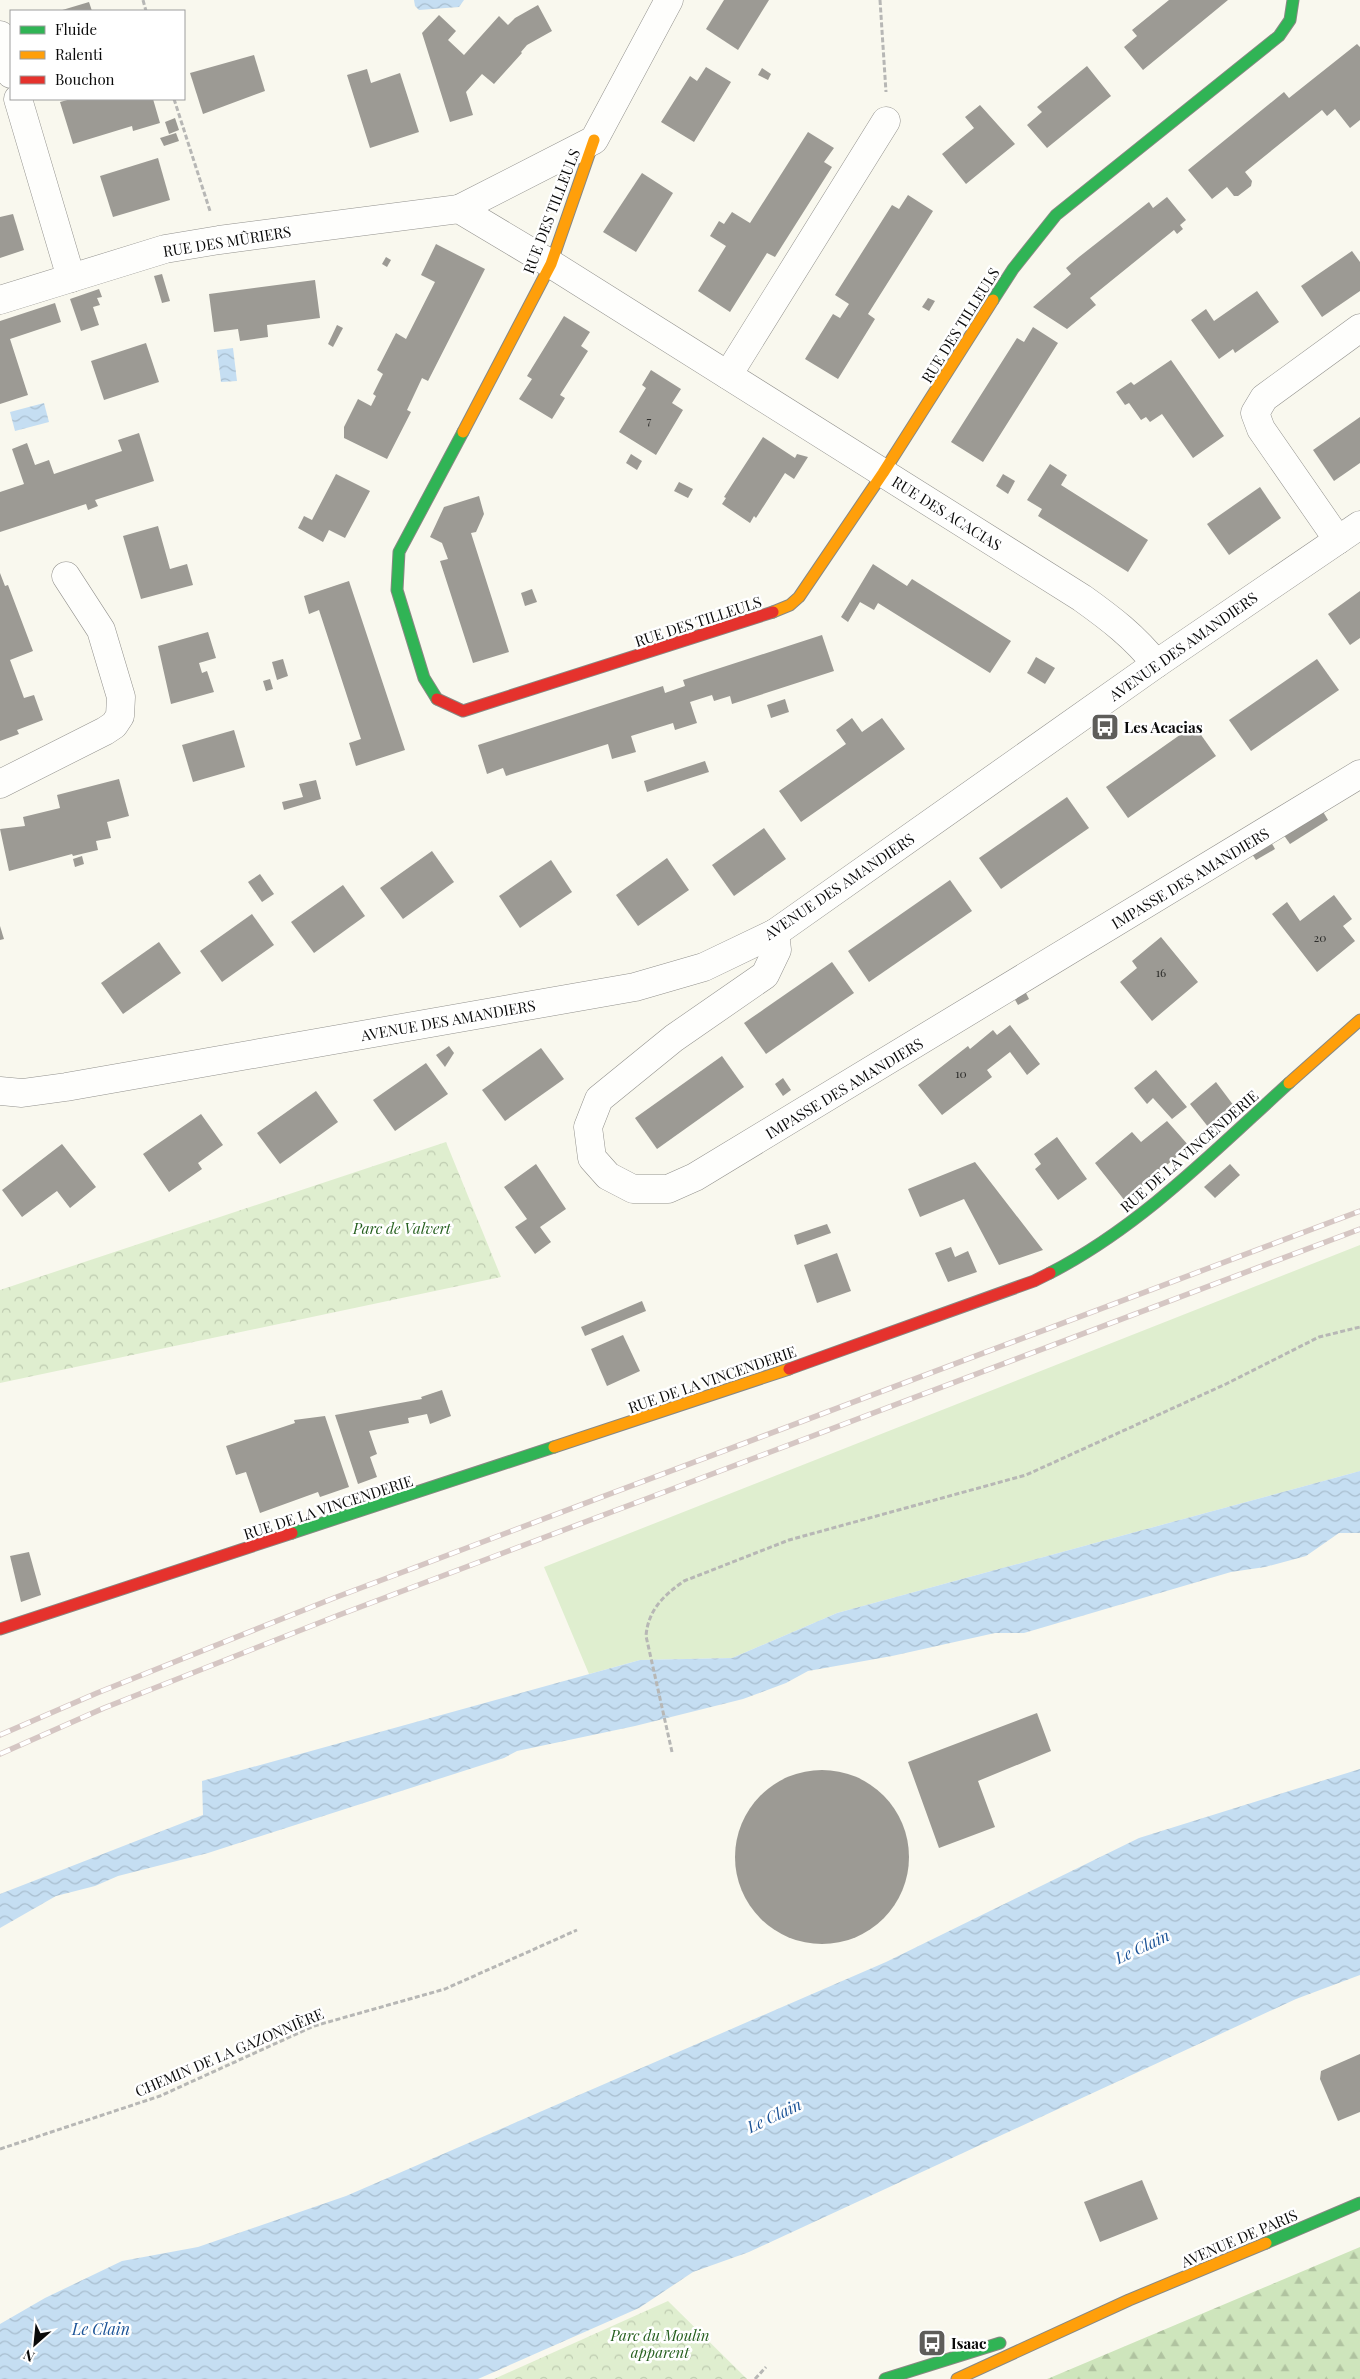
<svg xmlns="http://www.w3.org/2000/svg" width="1360" height="2379" font-family="'Playfair Display',serif">
	<style>
		.grass { fill: #dfeecf }
		.forest { fill: url(#forest-firs) }
		.park { fill: url(#park-crowns) }
		.water { fill: url(#water-waves) }
		.building { fill: #9c9a94 }
		.lines { fill: none; stroke-linecap: round; stroke-linejoin: round }
		.street-casing { stroke: #92918d; stroke-width: 29 }
		.fast-casing { stroke: #888883; stroke-width: 13 }
		.slow-casing { stroke: #888883; stroke-width: 13 }
		.jam-casing { stroke: #888883; stroke-width: 13 }
		.path { stroke: #b7b7b5; stroke-width: 3; stroke-dasharray: 5 2.5; stroke-linecap: butt }
		.street { stroke: #fefefc; stroke-width: 28 }
		.fast { stroke: #30b455; stroke-width: 11 }
		.slow { stroke: #ff9f0a; stroke-width: 11 }
		.jam { stroke: #e5322d; stroke-width: 11 }
		.rail-casing { stroke: #d5c6c3; stroke-width: 5.5 }
		.rail { stroke: #fff; stroke-width: 4; stroke-dasharray: 11; stroke-linecap: butt }
		.labels { text-anchor: middle; dominant-baseline: central; stroke-width: 5; stroke-linejoin: round; paint-order: stroke }
		.number-label { font-size: 12px; fill: #2e2e2c }
		.street-label { font-size: 15px; fill: #0a0a0a; stroke: #fff }
		.poi-label { font-size: 15px; font-weight: bold; fill: #0a0a0a; stroke: #fff; text-anchor: start }
		.park-label { font-size: 15px; font-style: italic; fill: #255f1e; stroke: #fff }
		.water-label { font-size: 16px; font-style: italic; fill: #1a5296; stroke: #fff }
	</style>
	<defs>
		<pattern id="forest-firs" width="22" height="20" patternUnits="userSpaceOnUse" patternTransform="scale(1.25)"><rect width="22" height="20" fill="#cee5bc"/><path d="M5 1l3.5 6h-7zM16 11l3.5 6h-7z" fill="#b0c3a0"/></pattern>
		<pattern id="park-crowns" width="20" height="18" patternUnits="userSpaceOnUse" patternTransform="scale(1.25)"><rect width="20" height="18" fill="#dfeecf"/><path d="M2 6a3 3 0 1 1 6 0M12 15a3 3 0 1 1 6 0" fill="none" stroke="#becbb0"/></pattern>
		<pattern id="water-waves" width="16" height="10" patternUnits="userSpaceOnUse" patternTransform="scale(1.25)"><rect width="16" height="10" fill="#c5def2"/><path d="M0 5q4-4 8 0t8 0" fill="none" stroke="#a8bdce"/></pattern>
	</defs>
	<rect width="100%" height="100%" fill="#f9f8ee"/>
	<polygon class="grass" points="1360,1245 1360,1471 837,1613 732,1658 640,1660 589,1674 544,1567"/>
	<polygon class="forest" points="1360,2247 1360,2379 1047,2379 1052,2377"/>
	<g class="park">
		<polygon points="446,1142 501,1277 0,1383 0,1290"/>
		<polygon points="668,2301 747,2379 494,2379"/>
	</g>
	<g class="water">
		<polygon points="414,0 464,0 459,7 419,10 415,6"/>
		<polygon points="233,348 237,381 221,382 217,350"/>
		<polygon points="44,403 49,422 15,431 10,412"/>
		<polygon points="1360,1471 1360,1533 1339,1533 1306,1556 1265,1567 1231,1572 1024,1633 995,1633 892,1656 808,1671 786,1683 743,1699 635,1726 517,1751 504,1758 208,1853 118,1876 95,1886 56,1896 0,1928 0,1894 203,1815 202,1781 640,1660 732,1658 837,1613"/>
		<polygon points="1360,1769 1360,1975 1296,1999 749,2252 693,2272 639,2308 478,2379 0,2379 0,2324 45,2298 122,2261 198,2247 346,2196 886,1962 1139,1838"/>
	</g>
	<g class="building">
		<polygon points="724,0 769,0 738,50 706,29"/>
		<polygon points="1169,0 1228,0 1143,70 1124,47 1137,36 1132,30"/>
		<polygon points="89,2 92,11 59,11"/>
		<polygon points="538,5 552,31 527,45 521,52 522,53 494,84 482,74 466,92 473,115 450,122 422,33 439,15 456,31 448,40 464,55 499,16 508,25 515,18"/>
		<polygon points="1357,44 1360,47 1360,120 1350,128 1335,109 1327,116 1322,110 1245,172 1252,181 1251,186 1238,196 1234,196 1227,187 1212,199 1188,170 1284,92 1289,98"/>
		<polygon points="254,55 265,91 203,114 190,73"/>
		<polygon points="1087,66 1111,96 1047,148 1027,125 1042,112 1037,107"/>
		<polygon points="706,67 731,82 694,142 661,122 690,76 697,81"/>
		<polygon points="762,68 771,74 768,80 758,75"/>
		<polygon points="367,69 371,83 400,73 419,132 370,148 347,75"/>
		<polygon points="71,99 153,99 160,123 133,131 132,126 73,144 60,102"/>
		<polygon points="980,105 1015,144 966,184 942,154 974,128 965,117"/>
		<polygon points="175,118 179,130 169,134 165,122"/>
		<polygon points="808,132 834,148 824,162 832,167 775,257 767,253 730,312 698,291 726,246 710,236 719,221 724,224 732,212 750,223"/>
		<polygon points="176,133 179,141 164,146 160,138"/>
		<polygon points="158,158 170,200 113,217 100,176"/>
		<polygon points="642,173 673,193 636,252 603,232"/>
		<polygon points="908,195 933,211 868,314 875,319 838,379 805,359 833,314 840,318 849,304 835,295 892,205 899,209"/>
		<polygon points="1167,197 1186,220 1180,225 1183,229 1177,234 1174,230 1090,298 1096,305 1067,329 1033,307 1071,274 1066,268 1079,257 1149,202 1153,208"/>
		<polygon points="13,214 24,250 0,258 0,217"/>
		<polygon points="436,244 485,269 428,381 422,378 407,410 411,412 387,459 344,438 344,427 358,399 371,406 376,396 373,394 383,374 377,370 396,333 406,339 435,282 421,275"/>
		<polygon points="1352,251 1360,262 1360,291 1322,317 1301,286"/>
		<polygon points="386,257 391,260 387,267 382,264"/>
		<polygon points="162,274 170,301 162,303 154,276"/>
		<polygon points="315,280 320,318 267,325 268,337 240,341 238,329 214,332 209,294"/>
		<polygon points="99,289 102,297 97,298 100,305 93,307 99,325 81,331 70,299"/>
		<polygon points="1257,291 1279,322 1235,353 1233,349 1219,359 1191,320 1206,309 1214,321"/>
		<polygon points="928,298 935,301 929,311 922,307"/>
		<polygon points="55,303 61,322 10,339 28,395 0,404 0,321"/>
		<polygon points="564,316 590,332 581,346 588,351 560,395 565,398 552,419 519,399 532,379 527,376"/>
		<polygon points="337,325 343,328 333,347 328,344"/>
		<polygon points="1033,327 1058,343 983,462 951,442 1017,338 1024,342"/>
		<polygon points="146,343 159,382 104,400 91,361"/>
		<polygon points="1171,360 1224,436 1193,458 1162,414 1150,422 1146,417 1141,420 1129,403 1125,405 1116,392 1131,382 1134,385"/>
		<polygon points="651,370 681,389 672,403 683,410 656,455 619,432 646,388 642,385"/>
		<polygon points="1360,417 1360,463 1334,481 1313,450"/>
		<polygon points="139,433 154,481 95,500 98,506 88,510 86,504 0,532 0,492 24,484 12,449 27,443 35,465 49,460 54,474 122,451 118,440"/>
		<polygon points="763,437 795,458 797,454 808,457 794,479 785,473 756,518 754,516 750,523 722,504 726,498 724,497"/>
		<polygon points="631,454 642,461 637,470 626,463"/>
		<polygon points="1050,464 1067,475 1061,485 1148,540 1128,572 1038,516 1042,509 1027,500"/>
		<polygon points="336,474 370,491 345,538 329,530 323,542 298,528 304,516 312,520"/>
		<polygon points="1003,474 1015,481 1008,494 996,486"/>
		<polygon points="679,482 693,489 688,498 674,491"/>
		<polygon points="1260,487 1281,518 1229,555 1207,524"/>
		<polygon points="479,496 484,514 476,532 471,533 509,652 473,663 440,561 448,559 442,543 430,537 444,507"/>
		<polygon points="158,526 170,569 187,564 193,585 141,599 123,536"/>
		<polygon points="873,564 907,586 912,579 1011,641 990,673 878,603 874,610 860,602 848,622 841,617"/>
		<polygon points="0,573 5,586 8,585 33,651 10,660 24,698 34,695 43,720 17,730 19,734 0,741"/>
		<polygon points="349,581 405,750 356,766 349,743 361,739 319,610 309,614 304,596"/>
		<polygon points="532,589 537,602 525,606 521,593"/>
		<polygon points="1360,591 1360,638 1350,645 1328,614"/>
		<polygon points="208,632 216,658 199,663 202,673 207,671 214,692 171,704 158,646"/>
		<polygon points="822,635 834,671 732,704 730,696 714,701 712,695 690,702 697,723 675,730 673,723 631,736 636,752 612,759 608,744 506,776 503,768 487,774 478,745 663,686 665,693 685,686 683,680"/>
		<polygon points="1036,657 1055,668 1045,684 1027,673"/>
		<polygon points="283,659 288,676 277,680 272,662"/>
		<polygon points="1317,659 1339,690 1251,751 1229,720"/>
		<polygon points="270,679 273,689 266,691 263,681"/>
		<polygon points="785,699 789,712 771,718 767,705"/>
		<polygon points="852,718 862,732 882,718 905,749 801,822 779,791 846,744 836,730"/>
		<polygon points="1194,725 1216,756 1128,818 1106,787"/>
		<polygon points="234,730 245,767 193,782 182,745"/>
		<polygon points="705,761 709,772 647,792 644,781"/>
		<polygon points="119,779 129,816 107,822 111,838 96,841 98,850 73,856 72,854 9,871 0,829 25,826 23,817 60,808 57,795"/>
		<polygon points="316,780 321,799 284,810 282,802 303,797 299,784"/>
		<polygon points="1067,797 1089,828 1001,889 979,858"/>
		<polygon points="1322,810 1328,820 1290,844 1283,834"/>
		<polygon points="764,828 786,859 734,896 712,865"/>
		<polygon points="1271,842 1275,849 1256,860 1252,854"/>
		<polygon points="432,851 454,882 403,919 380,888"/>
		<polygon points="82,856 84,864 75,867 73,859"/>
		<polygon points="667,858 689,890 638,926 616,895"/>
		<polygon points="551,860 572,892 520,928 499,896"/>
		<polygon points="260,874 274,894 262,902 248,882"/>
		<polygon points="950,880 972,911 869,982 848,951"/>
		<polygon points="343,885 365,916 314,953 291,922"/>
		<polygon points="1334,895 1352,919 1343,926 1355,941 1317,972 1272,914 1287,902 1300,921"/>
		<polygon points="252,914 274,945 222,982 200,951"/>
		<polygon points="0,926 4,939 0,940"/>
		<polygon points="1161,937 1198,982 1152,1021 1120,982 1137,968 1132,961"/>
		<polygon points="159,942 181,973 123,1014 101,983"/>
		<polygon points="832,962 854,993 766,1054 744,1023"/>
		<polygon points="1025,991 1029,999 1018,1005 1014,998"/>
		<polygon points="1010,1025 1040,1064 1027,1075 1010,1052 987,1070 992,1077 942,1115 918,1085 968,1046 970,1049 993,1030 997,1035"/>
		<polygon points="449,1046 454,1053 445,1067 436,1055"/>
		<polygon points="541,1048 564,1079 505,1121 482,1090"/>
		<polygon points="722,1056 744,1087 657,1149 635,1118"/>
		<polygon points="426,1063 448,1094 395,1131 373,1100"/>
		<polygon points="1156,1070 1187,1107 1172,1119 1153,1098 1147,1104 1134,1088"/>
		<polygon points="783,1078 791,1090 783,1096 775,1084"/>
		<polygon points="1216,1082 1234,1106 1209,1128 1190,1104"/>
		<polygon points="316,1091 338,1122 280,1164 257,1133"/>
		<polygon points="201,1114 223,1145 198,1163 202,1169 169,1192 143,1154"/>
		<polygon points="1167,1121 1189,1146 1125,1201 1095,1163 1132,1132 1141,1142"/>
		<polygon points="1057,1137 1087,1179 1058,1200 1035,1169 1041,1164 1034,1154"/>
		<polygon points="62,1144 96,1187 70,1208 57,1191 22,1217 2,1190"/>
		<polygon points="975,1162 1043,1250 999,1265 964,1199 920,1217 908,1189"/>
		<polygon points="536,1164 566,1209 540,1227 551,1242 535,1254 515,1227 527,1219 504,1187"/>
		<polygon points="1230,1164 1240,1175 1215,1198 1204,1187"/>
		<polygon points="827,1224 831,1233 797,1245 794,1235"/>
		<polygon points="951,1247 955,1257 968,1251 977,1272 948,1282 935,1253"/>
		<polygon points="837,1253 851,1291 817,1303 804,1265"/>
		<polygon points="642,1301 646,1311 585,1336 581,1327"/>
		<polygon points="623,1335 640,1371 607,1386 591,1349"/>
		<polygon points="442,1390 451,1416 430,1424 427,1414 408,1418 409,1423 369,1431 377,1454 370,1457 377,1477 358,1484 335,1415 422,1399 421,1397"/>
		<polygon points="325,1416 349,1487 320,1497 318,1492 260,1513 246,1472 236,1475 226,1446 295,1423 294,1420"/>
		<polygon points="29,1552 41,1595 21,1602 10,1556"/>
		<polygon points="1037,1713 1051,1751 978,1781 995,1827 939,1848 908,1762"/>
		<circle cx="822" cy="1857" r="87"/>
		<polygon points="1360,2054 1360,2112 1338,2121 1320,2079 1321,2071"/>
		<polygon points="1142,2180 1158,2219 1100,2242 1084,2202"/>
	</g>
	<g class="lines">
		<defs>
			<g id="street">
				<polyline points="0,35 11,74"/>
				<polyline points="18,99 71,278"/>
				<polyline points="459,209 594,140 669,0"/>
				<path d="M0,300L165,249L219,240L459,209L551,264L1082,598C1110,618 1135,637 1156,664"/>
				<polyline points="728,375 886,121"/>
				<polyline points="1338,540 1261,429 1255,413 1264,398 1360,328"/>
				<polyline points="0,784 105,731 114,725 120,716 121,697 101,630 66,576"/>
				<polyline points="775,933 777,950 765,975 674,1038 599,1099 588,1127 592,1158 608,1176 633,1189 668,1189 695,1177 1360,774"/>
				<polyline points="0,1091 22,1093 66,1087 635,987 704,967 775,933 1156,664 1360,525"/>
			</g>
			<g id="fast">
				<polyline points="993,300 1013,269 1056,215 1279,36 1290,20 1293,0"/>
				<polyline points="437,699 424,678 397,590 399,552 463,432"/>
				<path d="M1050,1273C1141,1226 1213,1152 1289,1083"/>
				<polyline points="292,1533 554,1447"/>
				<polyline points="1266,2243 1360,2203"/>
				<polyline points="885,2379 1000,2343"/>
			</g>
			<g id="slow">
				<polyline points="463,432 551,264 594,140"/>
				<polyline points="773,612 790,605 799,597 883,473 993,300"/>
				<polyline points="1289,1083 1360,1020"/>
				<polyline points="554,1447 789,1369"/>
				<polyline points="957,2379 1129,2300 1266,2243"/>
			</g>
			<g id="jam">
				<polyline points="437,699 463,711 773,612"/>
				<polyline points="789,1369 1034,1281 1050,1273"/>
				<polyline points="0,1629 292,1533"/>
			</g>
		</defs>
		<use href="#street" class="street-casing"/>
		<use href="#fast" class="fast-casing"/>
		<use href="#slow" class="slow-casing"/>
		<use href="#jam" class="jam-casing"/>
		<g class="path">
			<polyline points="143,0 146,11"/>
			<polyline points="880,0 886,92"/>
			<polyline points="174,99 210,211"/>
			<path d="M672,1752L646,1636C648,1610 664,1595 684,1581L789,1540L1026,1475L1226,1384L1319,1337L1360,1327"/>
			<polyline points="0,2149 160,2096 314,2026 445,1989 577,1930"/>
			<polyline points="755,2379 766,2367"/>
		</g>
		<use href="#street" class="street"/>
		<use href="#fast" class="fast"/>
		<use href="#slow" class="slow"/>
		<use href="#jam" class="jam"/>
		<defs>
			<g id="rail">
				<polyline points="0,1735 97,1693 334,1598 1360,1211"/>
				<polyline points="0,1754 104,1708 339,1615 1360,1229"/>
			</g>
		</defs>
		<use href="#rail" class="rail-casing"/>
		<use href="#rail" class="rail"/>
	</g>
	<defs>
		<symbol id="bus-square" viewBox="-11 -11 22 22"><rect x="-9" y="-9" width="18" height="18" rx="4" fill="#5e5d5a" stroke="#fff"/><path d="M-5-6H5V4H4V6H2V4H-2V6H-4V4H-5ZM-3.5-4V0h7V-4ZM-3.5 1.2v1.5H-2V1.2ZM2 1.2v1.5H3.5V1.2Z" fill="#fff"/></symbol>
	</defs>
	<g fill-rule="evenodd">
		<use href="#bus-square" x="1089" y="711" width="32" height="32"/>
		<use href="#bus-square" x="916" y="2327" width="32" height="32"/>
	</g>
	<g class="labels">
		<g class="number-label">
			<text x="649" y="420">7</text>
			<text x="1320" y="937">20</text>
			<text x="1161" y="972">16</text>
			<text x="961" y="1073">10</text>
		</g>
		<g class="street-label">
			<text transform="translate(551 211) rotate(-69)">RUE DES TILLEULS</text>
			<text transform="translate(227 241) rotate(-9)">RUE DES MÛRIERS</text>
			<text transform="translate(960 325) rotate(-58)">RUE DES TILLEULS</text>
			<text transform="translate(947 513) rotate(32)">RUE DES ACACIAS</text>
			<text transform="translate(698 621) rotate(-18)">RUE DES TILLEULS</text>
			<text transform="translate(1183 646) rotate(-35)">AVENUE DES AMANDIERS</text>
			<text transform="translate(1190 878) rotate(-31)">IMPASSE DES AMANDIERS</text>
			<text transform="translate(839 886) rotate(-34)">AVENUE DES AMANDIERS</text>
			<text transform="translate(448 1020) rotate(-10)">AVENUE DES AMANDIERS</text>
			<text transform="translate(844 1088) rotate(-31)">IMPASSE DES AMANDIERS</text>
			<text transform="translate(1189 1151) rotate(-41)">RUE DE LA VINCENDERIE</text>
			<text transform="translate(712 1379) rotate(-19)">RUE DE LA VINCENDERIE</text>
			<text transform="translate(328 1507) rotate(-18)">RUE DE LA VINCENDERIE</text>
			<text transform="translate(229 2052) rotate(-23)">CHEMIN DE LA GAZONNIÈRE</text>
			<text transform="translate(1239 2238) rotate(-23)">AVENUE DE PARIS</text>
		</g>
		<g class="poi-label">
			<text x="1124" y="727">Les Acacias</text>
			<text x="951" y="2343">Isaac</text>
		</g>
		<g class="park-label">
			<text x="402" y="1228">Parc de Valvert</text>
			<text x="660" y="2335">Parc du Moulin<tspan x="660" dy="17">apparent</tspan></text>
		</g>
		<g class="water-label">
			<text transform="translate(1142 1946) rotate(-25)">Le Clain</text>
			<text transform="translate(774 2115) rotate(-25)">Le Clain</text>
			<text x="101" y="2328">Le Clain</text>
		</g>
	</g>
	<rect x="10" y="10" width="175" height="90" fill="#ffffff" stroke="#9d9d9d"/>
	<rect x="20" y="26" width="25" height="8" fill="#30b455" stroke="#9d9d9d"/>
	<text x="55" y="35" font-size="15" fill="#0a0a0a">Fluide</text>
	<rect x="20" y="51" width="25" height="8" fill="#ff9f0a" stroke="#9d9d9d"/>
	<text x="55" y="60" font-size="15" fill="#0a0a0a">Ralenti</text>
	<rect x="20" y="76" width="25" height="8" fill="#e5322d" stroke="#9d9d9d"/>
	<text x="55" y="85" font-size="15" fill="#0a0a0a">Bouchon</text>
	<g transform="translate(35 2344) rotate(207)" stroke="#ffffff" stroke-width="4" paint-order="stroke">
	<path d="M0-4L9 19L0 12L-9 19Z" fill="#0a0a0a"/>
	<text y="-8" font-size="14" font-weight="bold" text-anchor="middle" fill="#0a0a0a">N</text>
	</g>
</svg>
